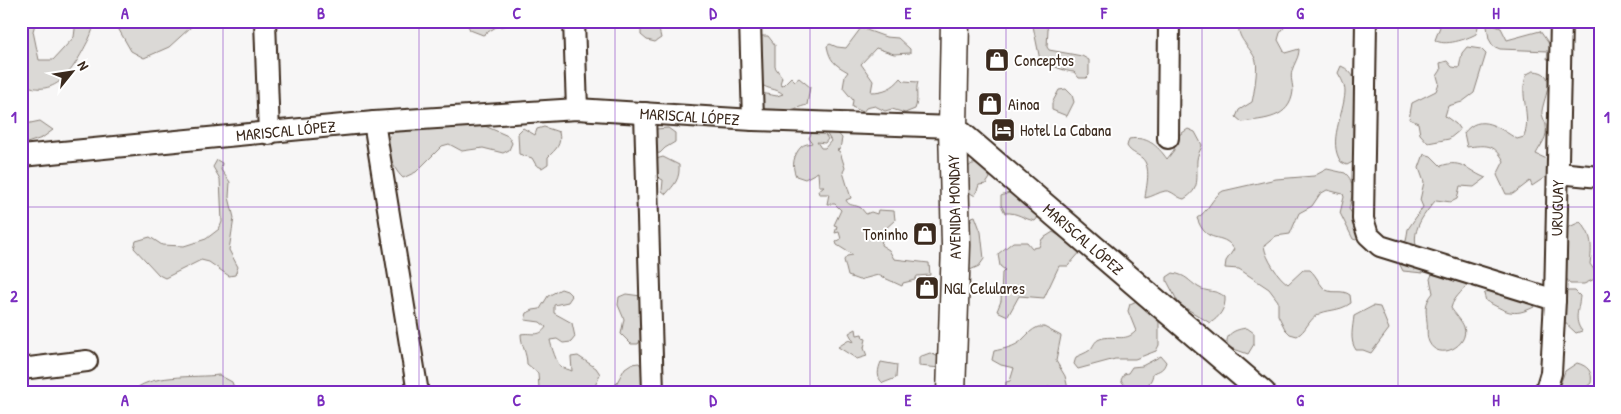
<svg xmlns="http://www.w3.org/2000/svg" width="1621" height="414" font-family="'Patrick Hand',sans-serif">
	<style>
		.green { fill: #dbd9d6; stroke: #8b827a }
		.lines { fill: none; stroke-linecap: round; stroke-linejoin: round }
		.minor-casing { stroke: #3b2a1e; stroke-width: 24 }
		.tertiary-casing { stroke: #3b2a1e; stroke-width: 28 }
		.secondary-casing { stroke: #3b2a1e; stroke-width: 31 }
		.minor { stroke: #fff; stroke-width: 20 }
		.tertiary { stroke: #fff; stroke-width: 24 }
		.secondary { stroke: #fff; stroke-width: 28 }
		.grid { fill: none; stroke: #7b2cbf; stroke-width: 1; stroke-opacity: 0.55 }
		.labels { text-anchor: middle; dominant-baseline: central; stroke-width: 4; stroke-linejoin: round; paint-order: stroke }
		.poi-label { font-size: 16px; fill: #3b2a1e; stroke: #fff; text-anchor: start }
		.street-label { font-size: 16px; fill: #3b2a1e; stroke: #fff }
		.neatline { fill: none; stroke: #7b2cbf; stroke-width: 2 }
		.grid-label { font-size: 16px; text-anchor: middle; font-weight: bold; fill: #7b2cbf }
	</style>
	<rect width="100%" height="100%" fill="#f7f6f6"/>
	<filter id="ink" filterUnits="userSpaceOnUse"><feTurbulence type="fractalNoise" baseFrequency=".02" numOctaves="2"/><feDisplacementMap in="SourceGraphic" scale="10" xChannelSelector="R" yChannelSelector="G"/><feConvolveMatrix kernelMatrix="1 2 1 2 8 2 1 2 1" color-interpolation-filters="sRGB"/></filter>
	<g filter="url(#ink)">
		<g class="green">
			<path d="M21,21H36L33,31L39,60H53L74,37L76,21H97C93,26 92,33 89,39C75,66 57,102 21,83Z"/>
			<polygon points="114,21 187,21 191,27 169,47 144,58 131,51"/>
			<polygon points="466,21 515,21 510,25 496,27 483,35 470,30"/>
			<polygon points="641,21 657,21 661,38 655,42 647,40 641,35"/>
			<path d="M1240,21H1289L1280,33L1278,40L1285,53L1299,49C1299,58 1294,63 1292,71C1290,78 1293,84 1293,91C1290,119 1264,119 1242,122L1236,117L1239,110L1252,102C1254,94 1258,68 1256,61C1251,46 1234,38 1240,21Z"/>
			<path d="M1466,21H1472L1478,27L1476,34C1467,39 1444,47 1435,40L1441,24L1458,25Z"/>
			<path d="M1040,23H1043L1048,29L1047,47L1049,50L1082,56L1089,60V75L1086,78H1079L1074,72C1067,72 1046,64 1040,60L1033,26Z"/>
			<polygon points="1490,24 1501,28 1507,40 1540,31 1552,48 1551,59 1547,59 1548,51 1500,49 1493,46 1489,39 1487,26"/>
			<path d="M861,28L886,37L898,38L910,49V53L894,54L876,48L861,64L873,81L871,92C884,92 893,88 901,78L904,81L918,82C915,91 919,99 915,109L905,113L892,109L885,111L875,106L866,108L863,112L852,107L853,100L843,88L845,76L848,72C834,64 830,61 827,46L830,44L837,47L846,48Z"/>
			<path d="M761,36H768L775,45V67L782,77L780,84L783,85L791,77L795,81L799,78L810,87L807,105C794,108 772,120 760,106L761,93L777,96L783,94C776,88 768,90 761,84L759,69L762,66L757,38Z"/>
			<polygon points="1467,47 1481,49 1486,54 1474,93 1462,102 1448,106 1445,116 1456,124 1460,130 1449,139 1428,143 1420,134 1418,123 1409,119 1412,103 1436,91 1439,83 1437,76 1441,70 1440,63 1447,61 1452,67 1459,68 1462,53"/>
			<path d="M1341,66C1367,76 1353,115 1354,135C1354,143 1356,151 1358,159L1347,165L1341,162C1327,141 1344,115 1345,92C1345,85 1341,78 1338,73Z"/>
			<path d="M1533,71C1559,72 1544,96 1542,111C1541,115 1545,121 1546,125C1548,138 1541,144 1536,154L1549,160L1550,174L1532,186L1530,181L1513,194H1506L1497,175L1504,161C1494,143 1486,145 1467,147L1464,133C1480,112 1499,128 1517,139L1524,137C1532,114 1518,95 1527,74Z"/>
			<polygon points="1066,89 1072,95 1074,102 1067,116 1052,110 1052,103 1059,90"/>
			<polygon points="40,121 53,130 42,138 21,145 21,125"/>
			<path d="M478,123L508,136L512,143L509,150L503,153L483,148L462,151L449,144L442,146L416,172L403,178C391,167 384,146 392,131L404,125Z"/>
			<path d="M544,127L559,132C562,145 556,149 548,157V164L542,168L536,165L532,158L519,154L518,133L523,128L535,135L537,129Z"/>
			<polygon points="668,128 675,133 675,142 665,148 660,153 654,154 653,132 656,129"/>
			<path d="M824,129L836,131L842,138L840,149L837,150L840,152L845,168L843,172L851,198L846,200C849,207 855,204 861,208L866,214L871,212L877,214L878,210L894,211L895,220L884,230L881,245L889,250L894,259L929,263L930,275L917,276L915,280L903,283L902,286L878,275L859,280L848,276L844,260L847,256L853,255L837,245L836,242L841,239L839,232L835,233L837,226L834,225L841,210L835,204H827L829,194H819L818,191L824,186H819L818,172L805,179L796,176C791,166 794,154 801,147C804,144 808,144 812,143L809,138L813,130H822L828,139L825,143L817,142L821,148H825L831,141Z"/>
			<path d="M1188,129L1195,132L1202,145C1201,150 1197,155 1197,160C1196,178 1201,189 1184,199C1177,198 1172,190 1165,191C1159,192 1152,197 1145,198C1146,187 1152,167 1142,158C1136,153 1131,153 1127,146L1129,139C1147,136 1157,145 1167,159L1174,150L1176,137Z"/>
			<path d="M1424,154L1431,156L1441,166C1462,158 1469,172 1486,178L1474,187L1460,186L1457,199L1451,202L1436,200C1418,221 1406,239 1425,263L1423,273L1403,271L1396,257L1400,246L1406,241L1408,229L1423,207L1420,200L1424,182L1419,168Z"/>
			<path d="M663,157L679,165C680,179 675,184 666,194L662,191L663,180L657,177L656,159Z"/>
			<polygon points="217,160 222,163 221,170 230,182 229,197 234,218 229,250 238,267 235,275 229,276 209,262 201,260 165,278 159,275 134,248 136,241 150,237 162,245 184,246 206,239 219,229 222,222 220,179 213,167"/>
			<polygon points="983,163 990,178 986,184 979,185 975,196 964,189 964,182 969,178 969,174 964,170 972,164"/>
			<path d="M1327,169L1345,173C1356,182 1352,196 1349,209L1357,221L1359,237L1356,240L1353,239L1340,213L1344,197L1343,194L1327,190L1320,194L1312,206L1299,213L1290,234L1276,236L1264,246C1266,259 1278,277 1288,284L1303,270H1310C1317,276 1320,286 1326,290C1334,294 1342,289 1350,295L1351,303C1339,312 1326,309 1317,315C1308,321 1306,331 1297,336L1290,334L1285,329L1278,315V301L1269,289L1239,269L1225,268L1226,261L1234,249C1222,230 1207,247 1197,218C1209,211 1212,197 1223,191L1276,179L1314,176Z"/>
			<path d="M1011,192L1040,215L1035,221C1023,219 1018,212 1005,213L1001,205V196Z"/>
			<polygon points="975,216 981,232 984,259 979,266 970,270 964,268 970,242 966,235 972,217"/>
			<path d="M1580,222C1593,234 1592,248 1590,264L1599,277L1584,284H1570L1562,272L1567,228Z"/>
			<polygon points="1053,232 1082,250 1068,266 1059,266 1044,298 1019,296 1008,316 997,311 1001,301 1002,273 1005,270 1000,266 998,254 1013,242 1027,242 1032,248 1039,247 1042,239"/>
			<path d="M1433,272L1470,277C1467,290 1454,295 1451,308C1455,314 1462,321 1464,327C1470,346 1438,362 1429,342C1426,335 1428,329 1427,322C1426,309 1424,304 1433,293L1430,279Z"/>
			<path d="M1173,273C1188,276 1187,280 1198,287C1207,293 1216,289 1225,297C1226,308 1219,318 1210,323L1179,304L1167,281V277Z"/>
			<path d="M561,289L567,291L572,296L568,302L554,305V313L572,323L575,337L571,342L563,343L557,339L550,340C551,346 557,364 561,367C565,369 568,369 572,371L571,357L578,356L596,368L600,374L595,386L582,392L576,389L567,393H544L539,388L538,373L527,364C527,353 521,345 521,334C532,332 539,338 546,327L540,322L525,320L527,313L533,310L540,309L548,296Z"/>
			<path d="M1490,290L1532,300L1534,307C1512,318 1506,311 1486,301L1484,294Z"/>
			<path d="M1568,291H1575L1580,296C1579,309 1573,320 1582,331L1576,333L1560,318L1562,295Z"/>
			<polygon points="626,294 641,296 646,311 641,316 642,338 638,344 631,344 621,334 624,319 618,305 619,297"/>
			<path d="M1143,298L1159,314V345L1156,351L1135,359H1115L1078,369L1074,364L1076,357C1080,355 1086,353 1090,350C1094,346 1094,341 1100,339C1114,334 1125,343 1136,331L1128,311L1130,304Z"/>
			<path d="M1373,306L1380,307L1389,329L1371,353L1363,350H1356C1349,340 1353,327 1354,316Z"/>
			<path d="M1038,327H1044L1061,336L1056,361L1065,376L1069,393H1055L1056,388L1048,387L1046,393H1005L1006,382L1010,381L1014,368L1001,365L992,360L994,351C1003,349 1015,347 1022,340C1028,334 1031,330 1038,327Z"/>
			<path d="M1247,328L1254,333V344L1248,354L1228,347C1223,334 1236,329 1247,328Z"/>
			<polygon points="856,329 857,335 862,334 863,338 866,339 864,348 867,356 857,359 838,347 849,340 854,342 849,333"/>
			<polygon points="930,353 939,357 940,368 919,366 919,357"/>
			<path d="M1161,356L1166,362C1164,369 1160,371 1153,373C1152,387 1138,391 1127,389L1121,380L1124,374L1128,373L1132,367L1142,366Z"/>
			<path d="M881,362L897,365L896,378L883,383C876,378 878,369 881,362Z"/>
			<polygon points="639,363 645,372 648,391 611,393 625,368 631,364"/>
			<path d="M1577,363C1588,366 1593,372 1591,383L1579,393H1557L1565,371Z"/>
			<path d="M219,375L232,382L236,393H132C146,373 196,378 219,375Z"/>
		</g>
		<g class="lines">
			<defs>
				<g id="minor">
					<polyline points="265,21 269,134"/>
					<polyline points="574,21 577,109"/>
					<polyline points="750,21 753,120"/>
					<polyline points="1366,21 1363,219 1368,235 1380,246 1555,300"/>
					<polyline points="645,113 653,393"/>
					<polyline points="374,122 418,393"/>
					<polyline points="1168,138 1169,21"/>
					<path id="s1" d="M21,156L374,122L577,109L753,120L953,127"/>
					<polyline points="1558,173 1600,177"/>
					<polyline points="21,369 87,361"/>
					<path id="s2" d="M1545,393L1551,373L1555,300L1561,21"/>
				</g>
				<g id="tertiary">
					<path id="s3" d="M953,127L1263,393"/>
				</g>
				<polyline id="secondary" points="951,393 956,245 953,127 955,21"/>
			</defs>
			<use href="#minor" class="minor-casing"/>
			<use href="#tertiary" class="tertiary-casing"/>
			<use href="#secondary" class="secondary-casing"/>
			<use href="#minor" class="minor"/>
			<use href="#tertiary" class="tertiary"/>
			<use href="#secondary" class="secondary"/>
		</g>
	</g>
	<path class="grid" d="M223,21V393M419,21V393M615,21V393M810,21V393M1006,21V393M1202,21V393M1398,21V393M21,207H1600"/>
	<defs>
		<symbol id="shop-square" viewBox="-11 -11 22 22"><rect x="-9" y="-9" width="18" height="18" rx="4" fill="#3b2a1e" stroke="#fff"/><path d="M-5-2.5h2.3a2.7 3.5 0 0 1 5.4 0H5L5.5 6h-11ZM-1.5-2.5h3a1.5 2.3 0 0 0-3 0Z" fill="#fff"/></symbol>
		<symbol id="hotel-square" viewBox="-11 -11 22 22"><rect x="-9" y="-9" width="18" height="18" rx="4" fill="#3b2a1e" stroke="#fff"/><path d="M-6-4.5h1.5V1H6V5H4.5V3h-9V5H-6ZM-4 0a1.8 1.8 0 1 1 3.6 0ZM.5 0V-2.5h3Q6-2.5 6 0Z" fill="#fff"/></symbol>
	</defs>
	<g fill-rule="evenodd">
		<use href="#shop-square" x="983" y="46" width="28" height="28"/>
		<use href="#shop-square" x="976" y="90" width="28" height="28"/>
		<use href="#hotel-square" x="989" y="116" width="28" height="28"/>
		<use href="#shop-square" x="911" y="220" width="28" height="28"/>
		<use href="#shop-square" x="913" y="274" width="28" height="28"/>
	</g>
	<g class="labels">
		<g class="poi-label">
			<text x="1014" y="60">Conceptos</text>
			<text x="1008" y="104">Ainoa</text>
			<text x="1020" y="130">Hotel La Cabana</text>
			<text x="908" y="234" text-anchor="end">Toninho</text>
			<text x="944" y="288">NGL Celulares</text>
		</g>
		<g class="street-label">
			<text stroke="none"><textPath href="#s1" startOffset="671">MARISCAL LÓPEZ</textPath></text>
			<text stroke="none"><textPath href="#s1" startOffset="266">MARISCAL LÓPEZ</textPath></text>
			<text transform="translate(954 207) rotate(-91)">AVENIDA MONDAY</text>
			<text stroke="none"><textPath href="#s2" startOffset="186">URUGUAY</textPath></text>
			<text stroke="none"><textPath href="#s3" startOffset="172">MARISCAL LÓPEZ</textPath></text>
		</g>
	</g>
	<rect width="1621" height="414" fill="none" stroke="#fff" stroke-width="55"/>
	<g transform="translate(72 72) rotate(60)" stroke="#ffffff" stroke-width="4" paint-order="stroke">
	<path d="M0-4L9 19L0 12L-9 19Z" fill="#3b2a1e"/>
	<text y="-8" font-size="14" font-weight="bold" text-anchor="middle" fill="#3b2a1e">N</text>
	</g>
	<rect x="28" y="28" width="1566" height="358" class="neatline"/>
	<g class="grid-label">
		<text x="125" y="19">A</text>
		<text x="321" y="19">B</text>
		<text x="517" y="19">C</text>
		<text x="713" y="19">D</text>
		<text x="908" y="19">E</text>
		<text x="1104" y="19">F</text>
		<text x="1300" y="19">G</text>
		<text x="1496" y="19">H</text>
		<text x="14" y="123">1</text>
		<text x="1607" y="123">1</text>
		<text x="14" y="302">2</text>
		<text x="1607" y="302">2</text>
		<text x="125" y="406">A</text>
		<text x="321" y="406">B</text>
		<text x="517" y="406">C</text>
		<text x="713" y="406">D</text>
		<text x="908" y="406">E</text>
		<text x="1104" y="406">F</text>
		<text x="1300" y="406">G</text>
		<text x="1496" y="406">H</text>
	</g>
</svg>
